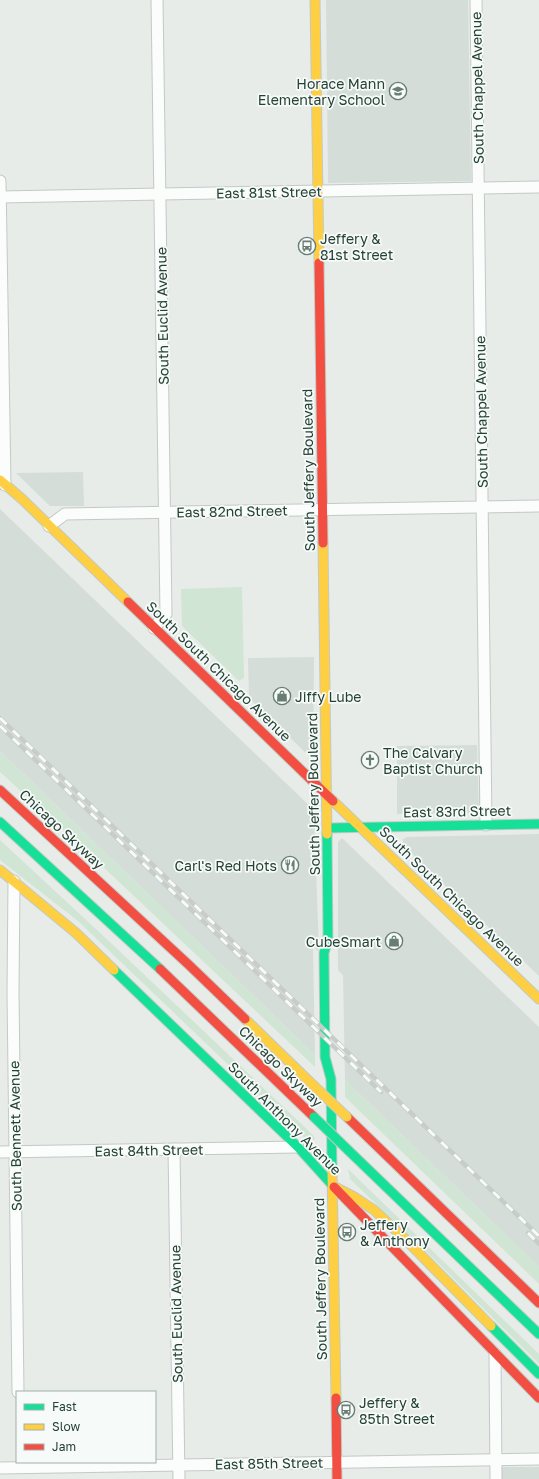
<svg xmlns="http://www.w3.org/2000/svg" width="539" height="1479" font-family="'Golos Text',sans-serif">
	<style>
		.built { fill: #d5ddd9 }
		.green { fill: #d0e5d4 }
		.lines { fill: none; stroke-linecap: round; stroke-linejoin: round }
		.street-casing { stroke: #c4c9c6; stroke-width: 13 }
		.fast-casing { stroke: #c2cac6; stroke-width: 11 }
		.slow-casing { stroke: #c2cac6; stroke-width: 11 }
		.jam-casing { stroke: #c2cac6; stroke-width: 11 }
		.street { stroke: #fbfcfc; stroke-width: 11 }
		.fast { stroke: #16e098; stroke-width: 9 }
		.slow { stroke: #ffcf43; stroke-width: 9 }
		.jam { stroke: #f24e42; stroke-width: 9 }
		.rail-casing { stroke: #c8cdca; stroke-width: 4.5 }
		.rail { stroke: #f6faf8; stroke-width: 3; stroke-dasharray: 9; stroke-linecap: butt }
		.fast-bridge-casing { stroke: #c2cbc7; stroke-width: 11; stroke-linecap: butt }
		.slow-bridge-casing { stroke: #c2cbc7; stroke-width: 11; stroke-linecap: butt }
		.fast-bridge { stroke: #16e098; stroke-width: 9 }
		.slow-bridge { stroke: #ffcf43; stroke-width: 9 }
		.labels { text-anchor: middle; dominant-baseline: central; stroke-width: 3.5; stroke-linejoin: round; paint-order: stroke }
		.poi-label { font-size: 14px; fill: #244135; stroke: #f6faf8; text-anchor: start }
		.street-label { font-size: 14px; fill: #244135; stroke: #f6faf8 }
	</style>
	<rect width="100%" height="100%" fill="#e7ece9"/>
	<g class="built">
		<polygon points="326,0 468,0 471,181 328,183"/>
		<polygon points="83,472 84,506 50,506 16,473"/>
		<polygon points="0,509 314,810 319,952 313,947 315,1055 0,751"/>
		<polygon points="314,657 313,754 310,757 249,698 248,658"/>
		<polygon points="477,745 479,813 397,814 397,746"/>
		<polygon points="539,834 539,976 406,848 403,844 403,839 407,837"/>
		<polygon points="342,838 539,1027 539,1267 345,1080 343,975 338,970 338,842"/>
		<rect x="502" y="1467" width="37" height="12"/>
	</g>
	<g class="green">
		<polygon points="242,587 244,678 239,681 182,626 181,589"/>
		<polygon points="0,751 315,1055 315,1067 82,847 0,772"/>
		<polygon points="0,840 112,944 313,1135 315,1138 314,1140 309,1139 308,1141 78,921 0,860"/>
		<polygon points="345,1080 539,1267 539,1284 345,1097"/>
		<polygon points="348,1169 539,1354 539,1364 434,1259 350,1179"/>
	</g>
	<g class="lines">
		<defs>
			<g id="street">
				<polyline points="476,0 486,825"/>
				<polyline points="0,181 5,485"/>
				<polyline points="0,197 539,187"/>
				<polyline points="49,526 65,514 539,506"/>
				<polyline points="154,628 166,614 157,0"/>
				<polyline points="14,881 13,993 18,1392"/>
				<polyline points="174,1149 179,1479"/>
				<polyline points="0,1152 298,1147"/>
				<polyline points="495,1354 496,1479"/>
				<polyline points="0,1468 539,1459"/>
			</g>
			<g id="fast">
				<polyline points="0,822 160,969"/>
				<polyline points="328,828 539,824"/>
				<polyline points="327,834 328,940 324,953 325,1057 331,1079 332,1170"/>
				<polyline points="114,970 298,1147 334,1187"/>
				<polyline points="348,1150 539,1334"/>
				<polyline points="491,1326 539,1374"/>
			</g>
			<g id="slow">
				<polyline points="315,0 319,263"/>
				<polyline points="0,480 22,499 128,602"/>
				<polyline points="323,543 327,834"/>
				<polyline points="333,801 539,999"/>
				<polyline points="0,870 76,933 114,970"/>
				<polyline points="245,1019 314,1086"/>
				<polyline points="332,1170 336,1398"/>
				<polyline points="333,1186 356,1198 374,1210 404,1238 491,1326"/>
			</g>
			<g id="jam">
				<polyline points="319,263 323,543"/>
				<polyline points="128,602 333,801"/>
				<polyline points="0,790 189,965 245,1019"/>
				<polyline points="160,969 314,1117"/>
				<polyline points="347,1117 539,1303"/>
				<polyline points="334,1187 539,1398"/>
				<polyline points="336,1398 337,1479"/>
			</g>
		</defs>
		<use href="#street" class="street-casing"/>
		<use href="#fast" class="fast-casing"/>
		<use href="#slow" class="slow-casing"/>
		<use href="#jam" class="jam-casing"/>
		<use href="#street" class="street"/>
		<use href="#fast" class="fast"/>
		<use href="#slow" class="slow"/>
		<use href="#jam" class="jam"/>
		<defs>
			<g id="rail">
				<polyline points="0,718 539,1236"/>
				<polyline points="0,726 381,1092"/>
				<polyline points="528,1233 539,1244"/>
			</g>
		</defs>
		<use href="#rail" class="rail-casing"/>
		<use href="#rail" class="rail"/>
		<defs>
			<polyline id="fast-bridge" points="314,1117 348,1150"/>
			<polyline id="slow-bridge" points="314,1086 347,1117"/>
		</defs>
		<use href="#fast-bridge" class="fast-bridge-casing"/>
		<use href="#slow-bridge" class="slow-bridge-casing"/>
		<use href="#fast-bridge" class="fast-bridge"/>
		<use href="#slow-bridge" class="slow-bridge"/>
	</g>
	<defs>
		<symbol id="school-ring" viewBox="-11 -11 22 22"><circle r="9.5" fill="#f6faf8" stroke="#687d74" stroke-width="1.5"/><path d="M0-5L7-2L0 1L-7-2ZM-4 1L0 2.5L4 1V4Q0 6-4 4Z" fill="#687d74"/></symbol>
		<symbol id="bus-ring" viewBox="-11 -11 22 22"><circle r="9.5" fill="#f6faf8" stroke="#687d74" stroke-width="1.5"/><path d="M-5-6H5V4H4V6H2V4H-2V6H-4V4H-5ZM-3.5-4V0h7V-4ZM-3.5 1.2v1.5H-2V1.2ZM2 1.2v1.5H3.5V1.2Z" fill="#687d74"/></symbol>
		<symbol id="shop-ring" viewBox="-11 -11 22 22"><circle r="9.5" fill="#f6faf8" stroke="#687d74" stroke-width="1.5"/><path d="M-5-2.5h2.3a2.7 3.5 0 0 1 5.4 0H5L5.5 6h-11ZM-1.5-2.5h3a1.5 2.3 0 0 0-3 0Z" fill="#687d74"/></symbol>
		<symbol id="church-ring" viewBox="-11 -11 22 22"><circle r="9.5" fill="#f6faf8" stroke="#687d74" stroke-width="1.5"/><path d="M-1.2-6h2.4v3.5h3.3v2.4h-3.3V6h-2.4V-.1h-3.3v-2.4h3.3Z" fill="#687d74"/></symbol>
		<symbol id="restaurant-ring" viewBox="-11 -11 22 22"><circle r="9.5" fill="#f6faf8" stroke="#687d74" stroke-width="1.5"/><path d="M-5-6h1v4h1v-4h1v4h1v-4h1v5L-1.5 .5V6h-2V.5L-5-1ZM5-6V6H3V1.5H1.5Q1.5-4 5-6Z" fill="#687d74"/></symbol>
	</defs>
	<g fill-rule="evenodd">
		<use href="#school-ring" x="388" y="81" width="20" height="20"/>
		<use href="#bus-ring" x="297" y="236" width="20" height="20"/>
		<use href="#shop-ring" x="272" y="686" width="20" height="20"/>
		<use href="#church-ring" x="360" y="750" width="20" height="20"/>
		<use href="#restaurant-ring" x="280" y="855" width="20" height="20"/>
		<use href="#shop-ring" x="384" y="931" width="20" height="20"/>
		<use href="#bus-ring" x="337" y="1222" width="20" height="20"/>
		<use href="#bus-ring" x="336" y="1400" width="20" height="20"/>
	</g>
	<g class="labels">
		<g class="poi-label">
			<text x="385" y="83" text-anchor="end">Horace Mann<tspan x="385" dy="16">Elementary School</tspan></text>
			<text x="320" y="238">Jeffery &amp;<tspan x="320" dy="16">81st Street</tspan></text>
			<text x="295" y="696">Jiffy Lube</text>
			<text x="383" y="752">The Calvary<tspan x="383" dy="16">Baptist Church</tspan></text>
			<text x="277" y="865" text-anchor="end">Carl's Red Hots</text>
			<text x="381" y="941" text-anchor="end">CubeSmart</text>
			<text x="360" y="1224">Jeffery<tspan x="360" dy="16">&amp; Anthony</tspan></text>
			<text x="359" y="1402">Jeffery &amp;<tspan x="359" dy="16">85th Street</tspan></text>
		</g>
		<g class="street-label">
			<text transform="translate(477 88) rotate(-91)">South Chappel Avenue</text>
			<text transform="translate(269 192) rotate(-1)">East 81st Street</text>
			<text transform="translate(162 316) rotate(-91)">South Euclid Avenue</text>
			<text transform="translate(481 412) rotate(-91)">South Chappel Avenue</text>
			<text transform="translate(308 470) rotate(-91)">South Jeffery Boulevard</text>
			<text transform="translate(232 511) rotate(-1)">East 82nd Street</text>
			<text transform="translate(219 671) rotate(44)">South South Chicago Avenue</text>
			<text transform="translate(313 794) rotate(-91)">South Jeffery Boulevard</text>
			<text transform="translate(457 811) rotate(-1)">East 83rd Street</text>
			<text transform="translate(62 829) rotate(43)">Chicago Skyway</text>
			<text transform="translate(452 896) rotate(44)">South South Chicago Avenue</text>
			<text transform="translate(281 1066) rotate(44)">Chicago Skyway</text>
			<text transform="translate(285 1118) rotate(45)">South Anthony Avenue</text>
			<text transform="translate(15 1136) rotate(-91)">South Bennett Avenue</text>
			<text transform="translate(149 1150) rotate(-1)">East 84th Street</text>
			<text transform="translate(320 1279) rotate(-91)">South Jeffery Boulevard</text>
			<text transform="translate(176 1314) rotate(-91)">South Euclid Avenue</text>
			<text transform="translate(269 1463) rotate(-1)">East 85th Street</text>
		</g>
	</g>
	<rect x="16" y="1391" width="140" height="72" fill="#f6faf8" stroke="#a2b0aa"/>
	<rect x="24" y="1404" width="20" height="6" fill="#16e098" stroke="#a2b0aa"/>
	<text x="52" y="1411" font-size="12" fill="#244135">Fast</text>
	<rect x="24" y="1424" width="20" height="6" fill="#ffcf43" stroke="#a2b0aa"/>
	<text x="52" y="1431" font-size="12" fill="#244135">Slow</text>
	<rect x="24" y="1444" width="20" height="6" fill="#f24e42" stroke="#a2b0aa"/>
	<text x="52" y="1451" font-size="12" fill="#244135">Jam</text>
</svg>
